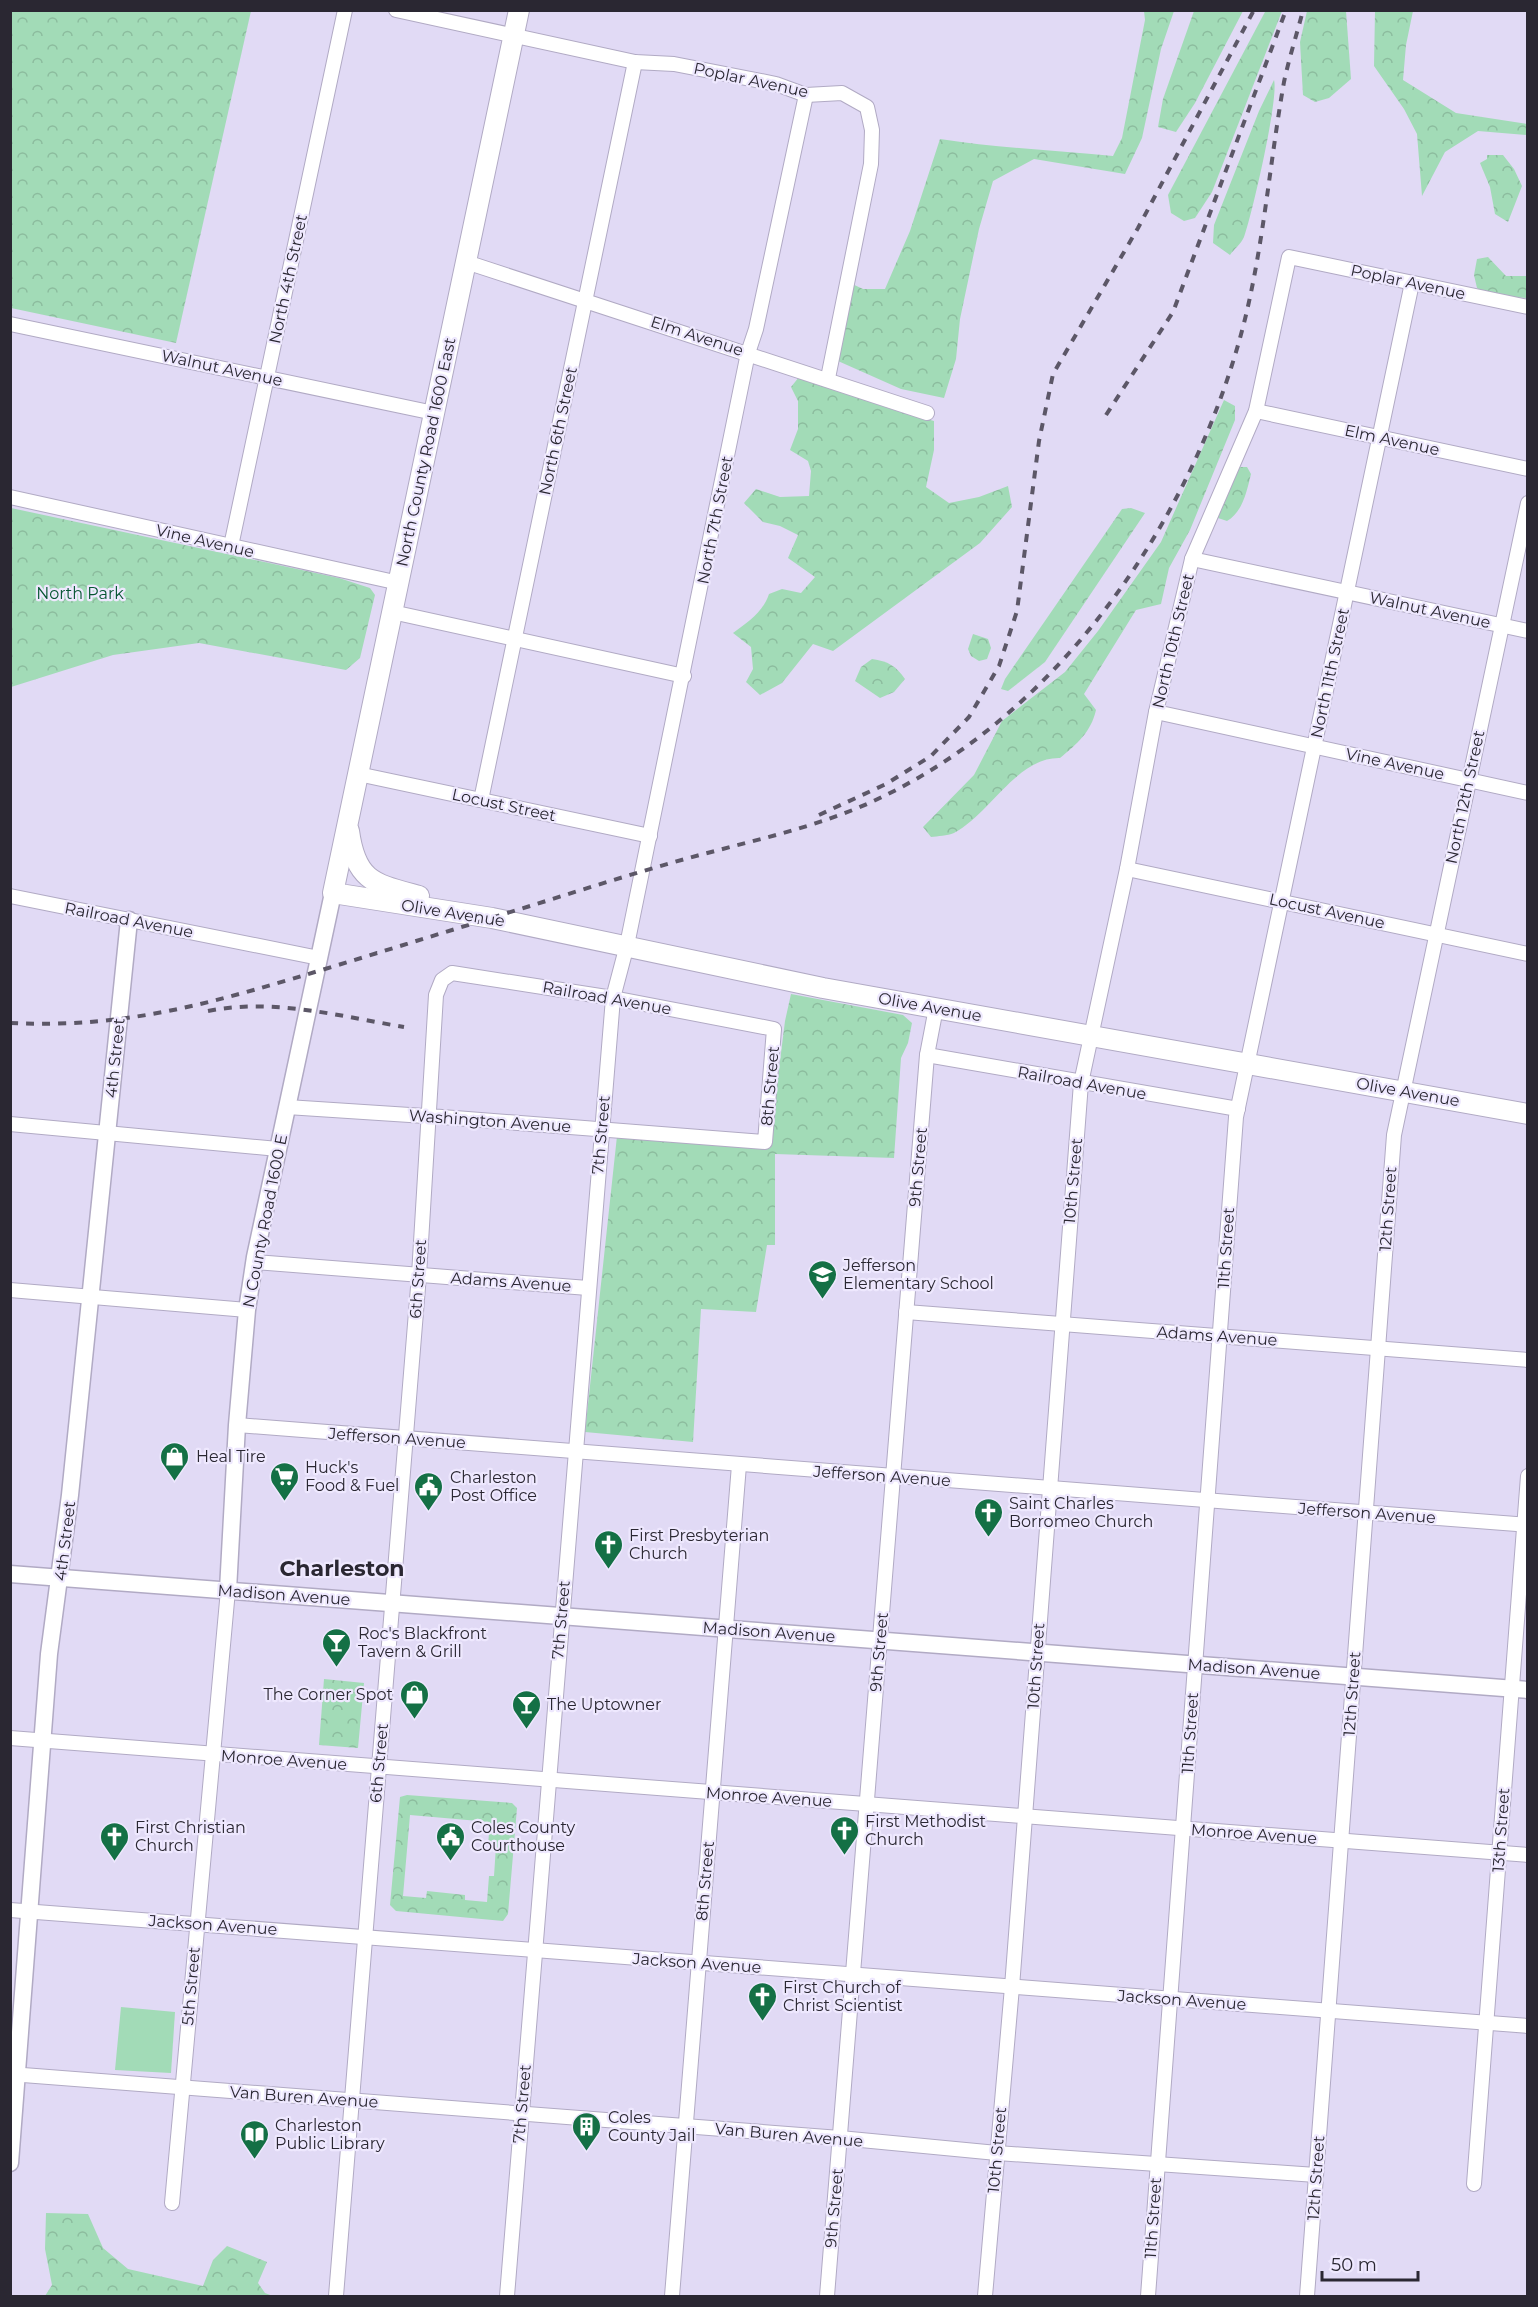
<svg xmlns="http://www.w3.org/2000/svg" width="1538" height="2307" font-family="Montserrat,sans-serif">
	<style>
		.grass { fill: #a2dbb7 }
		.forest { fill: url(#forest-crowns); fill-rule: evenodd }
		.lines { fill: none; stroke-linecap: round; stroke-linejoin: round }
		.minor-casing { stroke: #b1aac4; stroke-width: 16 }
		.tertiary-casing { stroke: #b1aac4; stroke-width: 19 }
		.secondary-casing { stroke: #b1aac4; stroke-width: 22 }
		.minor { stroke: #fff; stroke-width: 14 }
		.tertiary { stroke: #fff; stroke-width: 16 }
		.secondary { stroke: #fff; stroke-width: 20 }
		.rail { stroke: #5c5767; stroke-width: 4; stroke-dasharray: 8 8; stroke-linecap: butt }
		.labels { text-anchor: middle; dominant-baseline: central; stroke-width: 4.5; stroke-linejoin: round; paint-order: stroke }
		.street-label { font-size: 16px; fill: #2a2732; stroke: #eee8fe }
		.park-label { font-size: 16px; fill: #065532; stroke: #eee8fe }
		.poi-label { font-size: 16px; fill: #2a2732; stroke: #eee8fe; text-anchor: start }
		.district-label { font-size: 22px; font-weight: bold; fill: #2a2732; stroke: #eee8fe }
	</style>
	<defs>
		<pattern id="forest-crowns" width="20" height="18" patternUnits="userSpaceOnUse" patternTransform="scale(1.5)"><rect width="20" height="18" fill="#a2dbb7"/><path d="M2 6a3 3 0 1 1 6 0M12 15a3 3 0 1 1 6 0" fill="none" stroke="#8cbc9e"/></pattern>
	</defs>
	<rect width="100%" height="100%" fill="#e1daf5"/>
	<polygon class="grass" points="121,2007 175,2012 171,2073 115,2070"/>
	<g class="forest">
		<polygon points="11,10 251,11 176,343 11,308"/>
		<polygon points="1266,10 1282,11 1212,192 1195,218 1184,221 1171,213 1168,195"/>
		<path d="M1144,11H1174L1161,49L1142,138L1125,174L1034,159L993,181L979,229L960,319L956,359L944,398L901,389L838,361L848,282L863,289H885L910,231L940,139C997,148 1055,150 1113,156L1122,138L1145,20Z"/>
		<polygon points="1194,11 1243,11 1195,103 1176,132 1158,127 1163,99"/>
		<polygon points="1307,11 1346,11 1351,79 1329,98 1315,102 1303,95 1300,42"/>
		<polygon points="1375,11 1413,11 1406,45 1403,80 1456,113 1527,124 1527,135 1478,131 1445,152 1422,196 1417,134 1404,109 1374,66"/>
		<path d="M1274,80C1279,98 1252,215 1244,237C1241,244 1234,249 1230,255L1213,243L1214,225L1259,111Z"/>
		<polygon points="1487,155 1503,155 1514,169 1522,186 1508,222 1495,214 1490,187 1480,163 1487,159"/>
		<polygon points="1488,257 1506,276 1527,276 1527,298 1489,295 1477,288 1474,275 1477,259"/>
		<path d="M799,377L894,410L934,421V450L926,487L949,503L979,497L1008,486L1012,507L980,543L833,651L813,644L782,683L760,695L746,682L753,669L751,647L733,633C748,622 763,612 769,594L782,589L801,593L815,577L788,558L798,535L780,526L763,522L744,503L756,489L780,497L809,496L811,471L808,461L790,450L798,429V401L791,387Z"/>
		<path d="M1224,400L1235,406V420L1190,530L1169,568L1161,604L1136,610L1084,694L1096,710C1091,732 1077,744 1060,758C1017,757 991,813 954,833C947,836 938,836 931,837L923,827L974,775L1002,721L1065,672L1098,631L1161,542Z"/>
		<path d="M1237,467H1247L1251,474C1247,490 1243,512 1227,521L1215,517Z"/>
		<polygon points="11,508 339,578 370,588 375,595 360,658 346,670 199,643 113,655 11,687"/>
		<polygon points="1131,508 1145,513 1045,662 1008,691 1001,689 1005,679 1122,509"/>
		<polygon points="973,634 988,639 991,648 987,659 979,661 971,656 968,649"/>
		<path d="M872,659C888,661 896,666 905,679L894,692L880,698L855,681L861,667Z"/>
		<polygon points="791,994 903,1015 912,1023 908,1043 901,1058 894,1158 775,1154 775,1245 767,1245 756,1312 701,1309 693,1442 585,1432 617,1136 769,1149 785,1021"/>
		<polygon points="324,1679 364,1683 358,1748 319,1745"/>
		<path d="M407,1795L512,1803L517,1808L508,1914L503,1921L396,1911L390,1905L400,1797ZM410,1815L490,1822L488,1845L496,1846L494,1876H489L487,1902L465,1900V1895L427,1891L426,1898L403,1896Z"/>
		<polygon points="46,2213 88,2214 103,2248 128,2269 203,2286 213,2260 227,2246 267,2262 258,2283 265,2293 273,2296 45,2296 52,2285 45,2249"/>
	</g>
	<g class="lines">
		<defs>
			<g id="minor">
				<polyline points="396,10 635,62 674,64 710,71 776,84 806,95 842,93 867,107 872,130 871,164 828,378"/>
				<polyline points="466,262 927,413"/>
				<polyline points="10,324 434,413"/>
				<polyline points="1256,411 1528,469"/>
				<polyline points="10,497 399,583"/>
				<polyline points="231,546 345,10"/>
				<polyline points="1192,559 1528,631"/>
				<polyline points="392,612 684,676"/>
				<polyline points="1156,712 1528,793"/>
				<polyline points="358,774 650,836"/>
				<polyline points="481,800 635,62"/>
				<polyline points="1127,869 1528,954"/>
				<polyline points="10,896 319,958"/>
				<polyline points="927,1055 1238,1109"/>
				<polyline points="287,1107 425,1116 429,1116 765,1142 774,1029 613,998 452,973 442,980 436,995 419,1275 336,2296"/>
				<polyline points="10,1124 278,1149"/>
				<polyline points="255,1262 588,1288"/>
				<polyline points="10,1290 247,1310"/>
				<polyline points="906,1312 1528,1360"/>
				<polyline points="237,1425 1528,1525"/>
				<polyline points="10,1738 1528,1855"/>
				<polyline points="10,1910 1528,2026"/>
				<polyline points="10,2074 840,2138 997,2153 1316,2175"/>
				<polyline points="1474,2184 1528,1476"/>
				<polyline points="172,2203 228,1590"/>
				<polyline points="507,2296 613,998 627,945 748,353 756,329 806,95"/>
				<polyline points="672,2296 739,1465"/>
				<polyline points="827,2296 927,1055 936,1008"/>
				<polyline points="985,2296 1012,1987 1081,1083 1127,869 1156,712 1192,559 1256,411 1289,257 1528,307"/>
				<polyline points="1148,2296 1236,1117 1412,283"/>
				<polyline points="1307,2296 1394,1135 1528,503"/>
			</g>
			<g id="tertiary">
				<polyline points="10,1574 1528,1690"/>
				<polyline points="228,1590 237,1425 247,1310 255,1257 333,893"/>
				<polyline points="10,2163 49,1654 70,1495 129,920"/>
			</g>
			<g id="secondary">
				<polyline points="519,10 333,893 492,918 823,988 1528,1114"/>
				<path d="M349,831C356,882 375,884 419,896"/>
			</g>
		</defs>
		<use href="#minor" class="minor-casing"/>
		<use href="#tertiary" class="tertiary-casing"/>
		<use href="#secondary" class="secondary-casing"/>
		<use href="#minor" class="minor"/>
		<use href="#tertiary" class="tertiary"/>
		<use href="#secondary" class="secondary"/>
		<g class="rail">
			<polyline points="1106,415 1173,312 1286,10"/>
			<polyline points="819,815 886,784 931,756 969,717 999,666 1017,611 1039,441 1053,374 1138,228 1254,10"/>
			<path d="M208,1011C274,998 339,1016 404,1027"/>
			<path d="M10,1023C132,1029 221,1000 335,966C400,946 465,926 530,906C591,887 653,867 715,851C772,836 829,823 882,797C1065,709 1197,512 1245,319C1264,241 1270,161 1284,82C1289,58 1297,34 1303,10"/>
		</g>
	</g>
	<defs>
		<symbol id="school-pin" viewBox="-11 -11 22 30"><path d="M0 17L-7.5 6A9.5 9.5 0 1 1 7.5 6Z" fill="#147045" stroke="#eee8fe"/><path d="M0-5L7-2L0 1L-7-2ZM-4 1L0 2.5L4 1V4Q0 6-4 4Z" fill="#fff"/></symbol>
		<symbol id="shop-pin" viewBox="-11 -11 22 30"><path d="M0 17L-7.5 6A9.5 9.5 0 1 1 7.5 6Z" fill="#147045" stroke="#eee8fe"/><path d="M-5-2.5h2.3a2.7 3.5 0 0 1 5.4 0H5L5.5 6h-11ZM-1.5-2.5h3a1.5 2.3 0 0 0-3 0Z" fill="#fff"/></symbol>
		<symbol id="supermarket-pin" viewBox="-11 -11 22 30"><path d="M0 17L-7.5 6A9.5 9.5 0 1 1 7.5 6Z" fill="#147045" stroke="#eee8fe"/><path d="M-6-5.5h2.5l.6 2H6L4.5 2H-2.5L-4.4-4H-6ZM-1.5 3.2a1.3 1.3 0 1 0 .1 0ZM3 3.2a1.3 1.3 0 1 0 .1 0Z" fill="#fff"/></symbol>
		<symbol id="civic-pin" viewBox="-11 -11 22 30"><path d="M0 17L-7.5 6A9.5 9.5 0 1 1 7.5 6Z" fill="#147045" stroke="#eee8fe"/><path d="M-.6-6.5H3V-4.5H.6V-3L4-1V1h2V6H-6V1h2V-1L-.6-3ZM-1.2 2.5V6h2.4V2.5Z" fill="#fff"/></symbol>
		<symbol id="church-pin" viewBox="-11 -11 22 30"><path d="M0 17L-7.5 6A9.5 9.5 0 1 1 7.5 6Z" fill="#147045" stroke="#eee8fe"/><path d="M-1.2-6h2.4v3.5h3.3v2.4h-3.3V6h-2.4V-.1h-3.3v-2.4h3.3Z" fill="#fff"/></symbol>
		<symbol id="bar-pin" viewBox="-11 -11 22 30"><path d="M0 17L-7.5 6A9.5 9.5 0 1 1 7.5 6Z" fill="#147045" stroke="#eee8fe"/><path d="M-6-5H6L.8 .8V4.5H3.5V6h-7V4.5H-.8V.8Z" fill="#fff"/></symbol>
		<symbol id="building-pin" viewBox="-11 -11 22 30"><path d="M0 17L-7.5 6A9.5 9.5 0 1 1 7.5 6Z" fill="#147045" stroke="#eee8fe"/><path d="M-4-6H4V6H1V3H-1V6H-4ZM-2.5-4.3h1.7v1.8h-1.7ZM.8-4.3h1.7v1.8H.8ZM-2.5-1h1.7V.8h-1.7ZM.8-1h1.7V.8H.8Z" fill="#fff"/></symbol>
		<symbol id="library-pin" viewBox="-11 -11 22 30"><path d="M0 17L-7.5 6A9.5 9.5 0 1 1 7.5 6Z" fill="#147045" stroke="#eee8fe"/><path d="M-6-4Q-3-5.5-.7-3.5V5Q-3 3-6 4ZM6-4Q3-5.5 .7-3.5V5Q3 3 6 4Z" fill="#fff"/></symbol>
	</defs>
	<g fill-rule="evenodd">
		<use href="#school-pin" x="806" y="1258" width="33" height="45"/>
		<use href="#shop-pin" x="158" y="1440" width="33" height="45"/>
		<use href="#supermarket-pin" x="268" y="1460" width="33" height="45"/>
		<use href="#civic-pin" x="412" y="1470" width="33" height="45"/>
		<use href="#church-pin" x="972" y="1496" width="33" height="45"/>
		<use href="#church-pin" x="592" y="1528" width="33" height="45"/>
		<use href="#bar-pin" x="320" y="1626" width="33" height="45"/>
		<use href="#shop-pin" x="398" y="1678" width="33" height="45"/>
		<use href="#bar-pin" x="510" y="1688" width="33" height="45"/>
		<use href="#church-pin" x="828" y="1814" width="33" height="45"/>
		<use href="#church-pin" x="98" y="1820" width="33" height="45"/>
		<use href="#civic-pin" x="434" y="1820" width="33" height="45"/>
		<use href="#church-pin" x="746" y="1980" width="33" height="45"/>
		<use href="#building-pin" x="570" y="2110" width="33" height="45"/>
		<use href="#library-pin" x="238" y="2118" width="33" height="45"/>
	</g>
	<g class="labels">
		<g class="street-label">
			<text transform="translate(751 80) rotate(12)">Poplar Avenue</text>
			<text transform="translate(288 279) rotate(-78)">North 4th Street</text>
			<text transform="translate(1408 282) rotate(12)">Poplar Avenue</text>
			<text transform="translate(697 336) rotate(18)">Elm Avenue</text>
			<text transform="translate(222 368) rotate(12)">Walnut Avenue</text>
			<text transform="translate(558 431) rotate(-78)">North 6th Street</text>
			<text transform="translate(1392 440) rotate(12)">Elm Avenue</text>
			<text transform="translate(426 452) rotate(-78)">North County Road 1600 East</text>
			<text transform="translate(715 520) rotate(-79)">North 7th Street</text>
			<text transform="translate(205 541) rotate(13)">Vine Avenue</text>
			<text transform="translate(1430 610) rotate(12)">Walnut Avenue</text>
			<text transform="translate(1173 641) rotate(-77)">North 10th Street</text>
			<text transform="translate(1330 673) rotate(-78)">North 11th Street</text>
			<text transform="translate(1395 764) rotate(12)">Vine Avenue</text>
			<text transform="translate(1465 797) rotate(-78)">North 12th Street</text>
			<text transform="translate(504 805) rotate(12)">Locust Street</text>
			<text transform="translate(1327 911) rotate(12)">Locust Avenue</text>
			<text transform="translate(453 913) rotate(9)">Olive Avenue</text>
			<text transform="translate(129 920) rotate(11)">Railroad Avenue</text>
			<text transform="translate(607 998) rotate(10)">Railroad Avenue</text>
			<text transform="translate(930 1007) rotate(10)">Olive Avenue</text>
			<text transform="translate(115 1058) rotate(-84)">4th Street</text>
			<text transform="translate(1082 1083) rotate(10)">Railroad Avenue</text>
			<text transform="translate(770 1086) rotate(-85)">8th Street</text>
			<text transform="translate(1408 1092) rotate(10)">Olive Avenue</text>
			<text transform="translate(490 1121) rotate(4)">Washington Avenue</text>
			<text transform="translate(601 1135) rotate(-85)">7th Street</text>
			<text transform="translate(918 1167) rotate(-85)">9th Street</text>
			<text transform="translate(1073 1181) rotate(-85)">10th Street</text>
			<text transform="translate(1388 1209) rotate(-86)">12th Street</text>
			<text transform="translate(265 1221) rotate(-79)">N County Road 1600 E</text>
			<text transform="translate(1226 1248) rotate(-86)">11th Street</text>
			<text transform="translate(418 1279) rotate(-86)">6th Street</text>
			<text transform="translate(511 1282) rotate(4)">Adams Avenue</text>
			<text transform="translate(1217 1336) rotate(4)">Adams Avenue</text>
			<text transform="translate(397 1438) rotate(4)">Jefferson Avenue</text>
			<text transform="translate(882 1476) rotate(4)">Jefferson Avenue</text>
			<text transform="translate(1367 1513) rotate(4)">Jefferson Avenue</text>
			<text transform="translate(65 1541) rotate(-83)">4th Street</text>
			<text transform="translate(284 1595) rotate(4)">Madison Avenue</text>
			<text transform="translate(561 1620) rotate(-85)">7th Street</text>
			<text transform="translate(769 1632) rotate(4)">Madison Avenue</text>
			<text transform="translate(879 1652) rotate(-85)">9th Street</text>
			<text transform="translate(1036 1666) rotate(-86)">10th Street</text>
			<text transform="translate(1254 1669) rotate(4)">Madison Avenue</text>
			<text transform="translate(1352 1694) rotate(-86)">12th Street</text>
			<text transform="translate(1190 1733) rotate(-86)">11th Street</text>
			<text transform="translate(284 1760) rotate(4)">Monroe Avenue</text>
			<text transform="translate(379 1763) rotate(-85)">6th Street</text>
			<text transform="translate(769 1797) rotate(4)">Monroe Avenue</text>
			<text transform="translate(1501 1830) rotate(-86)">13th Street</text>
			<text transform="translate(1254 1834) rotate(4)">Monroe Avenue</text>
			<text transform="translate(705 1881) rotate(-85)">8th Street</text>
			<text transform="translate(213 1925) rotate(4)">Jackson Avenue</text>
			<text transform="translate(697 1963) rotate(4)">Jackson Avenue</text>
			<text transform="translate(191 1986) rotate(-85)">5th Street</text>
			<text transform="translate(1182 2000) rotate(4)">Jackson Avenue</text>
			<text transform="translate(304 2097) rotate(4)">Van Buren Avenue</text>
			<text transform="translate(522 2104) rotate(-85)">7th Street</text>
			<text transform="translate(789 2135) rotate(5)">Van Buren Avenue</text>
			<text transform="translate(997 2150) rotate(-85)">10th Street</text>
			<text transform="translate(1316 2178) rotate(-86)">12th Street</text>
			<text transform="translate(834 2208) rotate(-85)">9th Street</text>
			<text transform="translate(1153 2218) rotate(-86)">11th Street</text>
		</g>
		<g class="park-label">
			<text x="80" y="593">North Park</text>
		</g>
		<g class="poi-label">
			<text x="843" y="1265">Jefferson<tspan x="843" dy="18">Elementary School</tspan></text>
			<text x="196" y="1456">Heal Tire</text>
			<text x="305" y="1467">Huck's<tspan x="305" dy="18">Food &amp; Fuel</tspan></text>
			<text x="450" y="1477">Charleston<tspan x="450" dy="18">Post Office</tspan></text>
			<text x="1009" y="1503">Saint Charles<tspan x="1009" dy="18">Borromeo Church</tspan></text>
			<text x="629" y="1535">First Presbyterian<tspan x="629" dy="18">Church</tspan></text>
			<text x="358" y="1633">Roc's Blackfront<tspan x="358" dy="18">Tavern &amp; Grill</tspan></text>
			<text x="393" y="1694" text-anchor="end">The Corner Spot</text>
			<text x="547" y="1704">The Uptowner</text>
			<text x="865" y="1821">First Methodist<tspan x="865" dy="18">Church</tspan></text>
			<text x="135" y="1827">First Christian<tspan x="135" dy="18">Church</tspan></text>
			<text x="471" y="1827">Coles County<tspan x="471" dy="18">Courthouse</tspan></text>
			<text x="783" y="1987">First Church of<tspan x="783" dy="18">Christ Scientist</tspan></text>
			<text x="608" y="2117">Coles<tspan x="608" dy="18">County Jail</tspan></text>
			<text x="275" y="2125">Charleston<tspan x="275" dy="18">Public Library</tspan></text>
		</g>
		<g class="district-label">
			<text x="342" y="1568">Charleston</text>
		</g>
	</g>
	<rect width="1538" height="2307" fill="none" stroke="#2a2732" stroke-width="24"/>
	<path d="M1322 2271v9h96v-9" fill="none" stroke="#2a2732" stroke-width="3"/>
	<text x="1331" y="2271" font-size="18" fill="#2a2732" stroke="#eee8fe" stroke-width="4.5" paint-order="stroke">50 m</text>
</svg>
